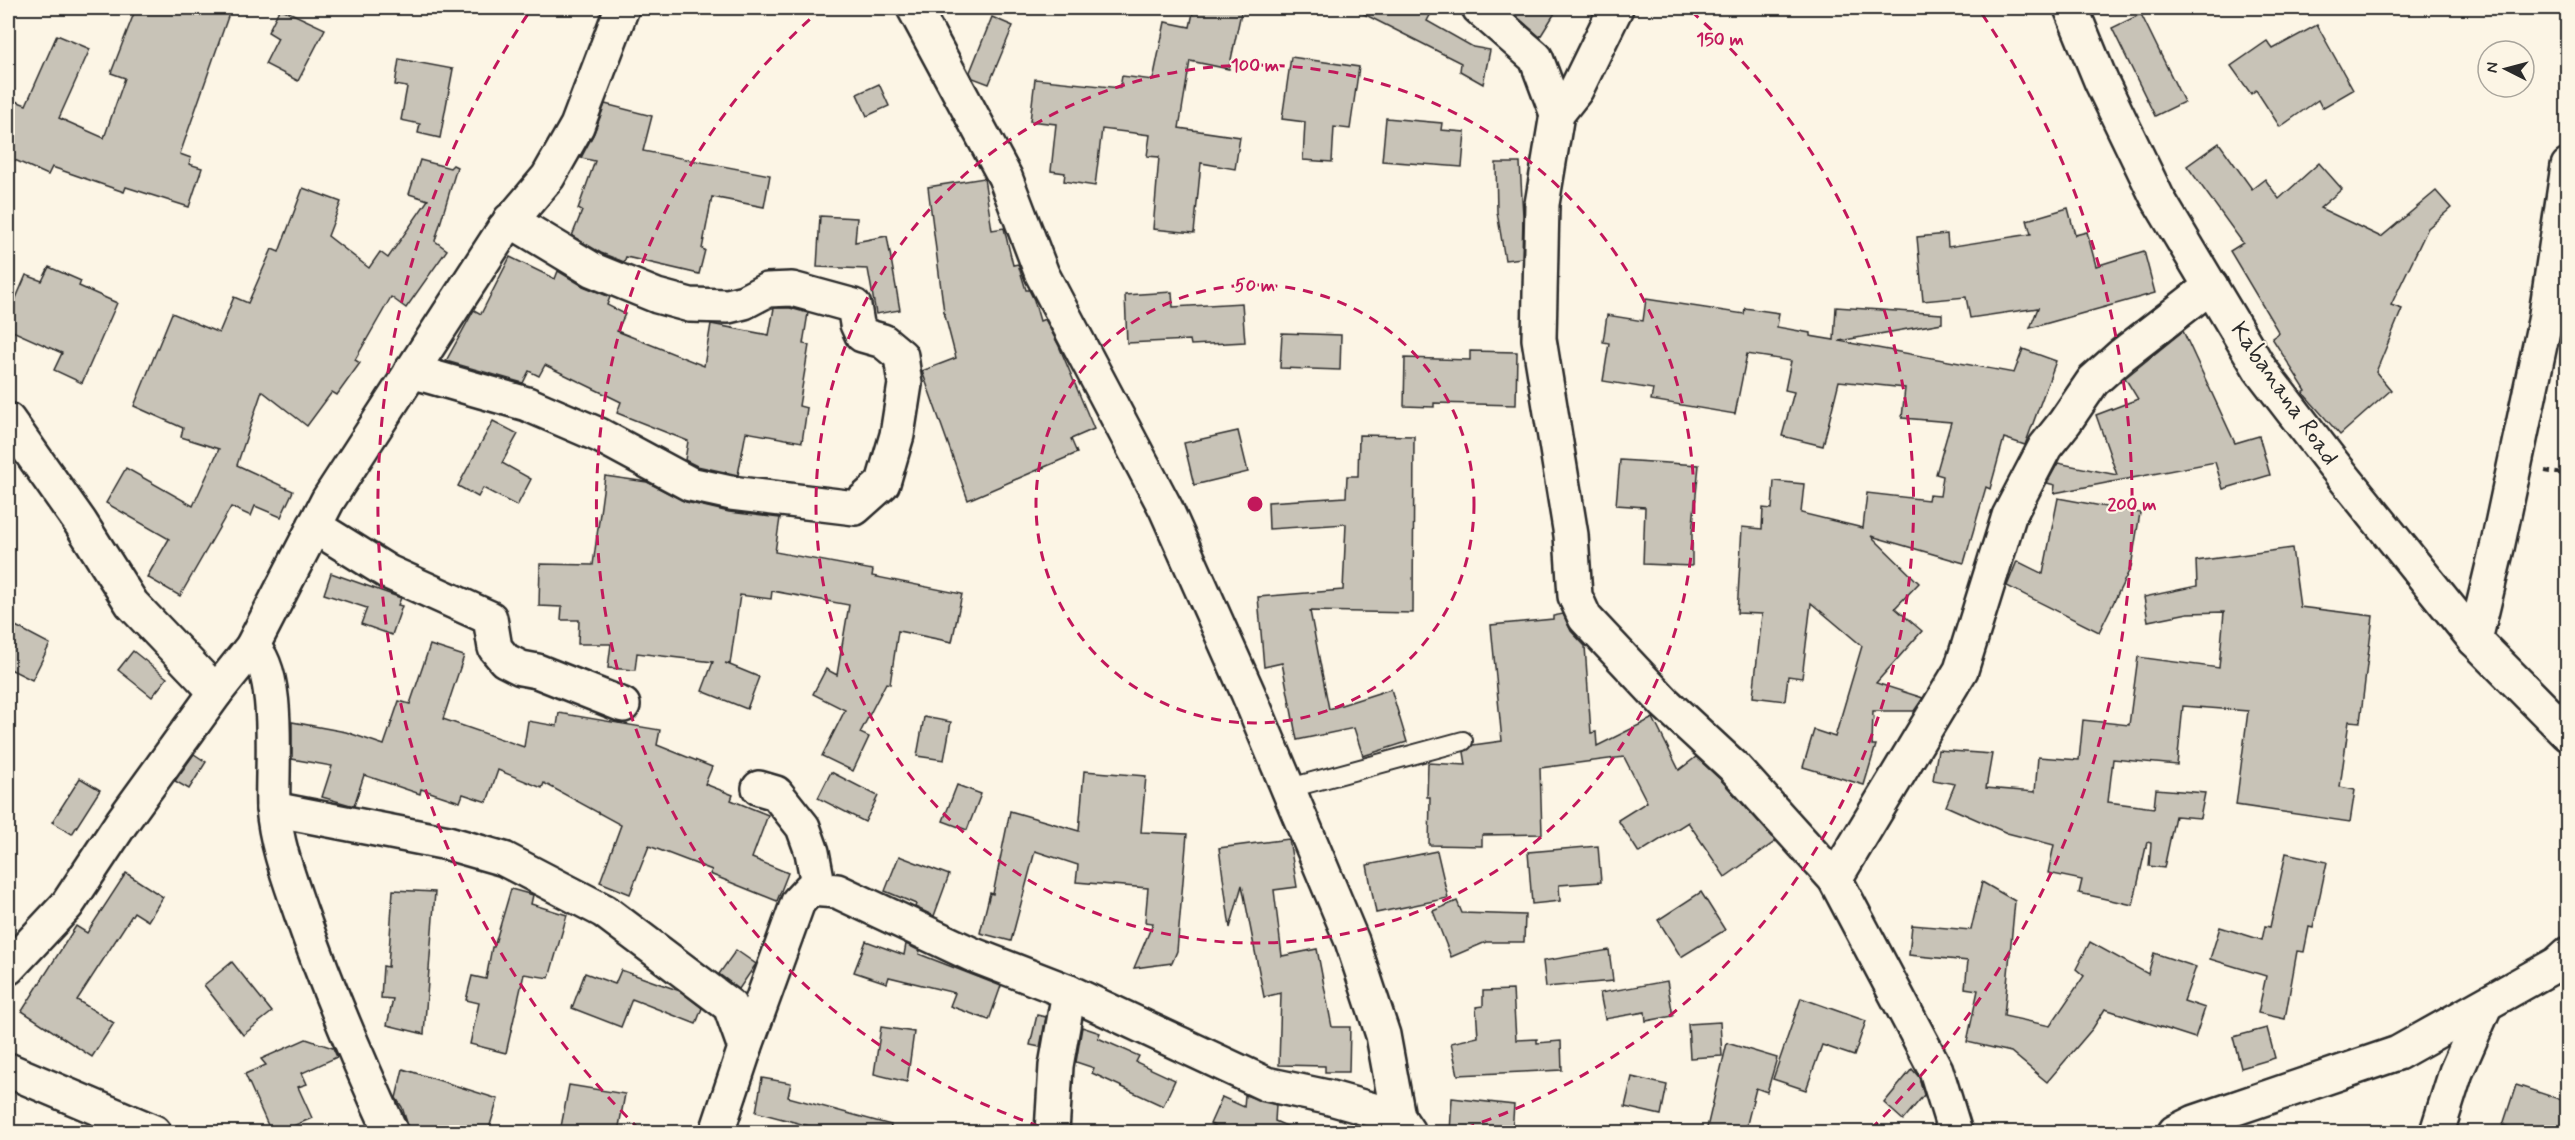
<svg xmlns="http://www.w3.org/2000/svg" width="2575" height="1140" font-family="Mynerve,sans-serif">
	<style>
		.building { fill: #c8c3b7; stroke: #2b2b2b; stroke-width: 1.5 }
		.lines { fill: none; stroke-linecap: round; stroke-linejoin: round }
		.lane-casing { stroke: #2b2b2b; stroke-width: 22 }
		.street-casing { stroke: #2b2b2b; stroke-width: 38 }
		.secondary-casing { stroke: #2b2b2b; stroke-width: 38 }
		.path { stroke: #2b2b2b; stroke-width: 4; stroke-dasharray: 6 4.5; stroke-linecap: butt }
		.lane { stroke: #fcf5e5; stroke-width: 18 }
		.street { stroke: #fcf5e5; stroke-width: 33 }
		.secondary { stroke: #fcf5e5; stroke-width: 33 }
		.ring { fill: none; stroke: #c2185b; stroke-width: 3; stroke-dasharray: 10 8 }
		.labels { text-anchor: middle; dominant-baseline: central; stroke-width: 4.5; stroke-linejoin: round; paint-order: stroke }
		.street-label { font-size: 24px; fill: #2b2b2b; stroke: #fcf5e5 }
		.centre { fill: #c2185b; stroke: #fcf5e5; stroke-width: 3 }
		.ring-label { font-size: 18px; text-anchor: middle; font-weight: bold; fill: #c2185b; stroke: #fcf5e5; stroke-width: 4.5; stroke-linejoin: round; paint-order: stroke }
	</style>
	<rect width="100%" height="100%" fill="#fcf5e5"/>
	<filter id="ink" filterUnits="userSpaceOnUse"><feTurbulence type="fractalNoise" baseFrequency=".0167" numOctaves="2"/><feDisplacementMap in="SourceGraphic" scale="12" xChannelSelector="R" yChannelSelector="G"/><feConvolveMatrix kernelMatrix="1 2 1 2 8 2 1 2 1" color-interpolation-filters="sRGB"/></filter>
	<g filter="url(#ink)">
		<g class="building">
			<polygon points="136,8 231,8 180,154 191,158 189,164 202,168 189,207 126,187 124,192 52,167 48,175 8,157 8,98 26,105 57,35 90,49 59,118 104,138 125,78 111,73"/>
			<polygon points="280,8 325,29 298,81 265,64 278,38 268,32"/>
			<polygon points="1194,8 1242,8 1229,69 1190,61 1179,128 1240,137 1235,169 1201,163 1194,233 1153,229 1159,157 1147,156 1150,135 1102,129 1095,186 1064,181 1065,173 1051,171 1056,124 1030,121 1035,79 1120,88 1122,76 1153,80 1165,22 1190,27"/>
			<polygon points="1352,8 1434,8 1427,21 1473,47 1490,50 1483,84 1460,71 1461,63"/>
			<polygon points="1507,8 1558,8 1540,37"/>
			<polygon points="2141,14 2184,102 2155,116 2112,28"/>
			<polygon points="992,17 1013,26 989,84 973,78 970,72"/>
			<polygon points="2317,25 2353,90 2322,108 2318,100 2280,127 2256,90 2251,94 2231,66 2267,41 2273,49"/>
			<polygon points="1291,57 1359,67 1350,129 1334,127 1332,162 1303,160 1305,122 1282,119"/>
			<polygon points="399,59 453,69 440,138 418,133 420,124 401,120 407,87 395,85"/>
			<polygon points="879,84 889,106 867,116 857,94"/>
			<polygon points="605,104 652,116 643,151 770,175 764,207 712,197 702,249 705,250 699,274 626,257 624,262 601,253 572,236 582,211 578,209 595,161 581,158 594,133"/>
			<polygon points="1386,118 1442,123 1441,130 1465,132 1462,167 1382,161"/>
			<polygon points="2219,143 2252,189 2265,179 2279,199 2319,163 2342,189 2320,208 2381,237 2436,191 2451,208 2428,228 2391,305 2402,309 2376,372 2391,390 2340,435 2303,393 2306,391 2272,338 2279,333 2230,251 2243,243 2187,166"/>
			<polygon points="420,160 450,168 453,165 457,167 435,241 447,250 406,308 391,297 355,360 360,363 337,395 332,392 307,426 262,391 237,465 293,491 281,517 255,506 251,516 231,507 180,596 147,577 169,539 106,503 126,468 193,506 219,449 181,437 183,428 134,406 172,313 219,333 234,297 248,303 272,249 279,252 303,188 341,202 328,236 369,268 380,252 388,258 428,200 409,194"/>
			<polygon points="1496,163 1520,163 1523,216 1522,258 1505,260 1497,212"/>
			<polygon points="984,178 992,230 1004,228 1013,265 1018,264 1026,290 1029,290 1034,300 1040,321 1045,319 1059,346 1094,429 1071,439 1077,453 968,500 922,371 956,358 944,312 928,187"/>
			<polygon points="2068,208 2075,235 2087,232 2096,266 2144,251 2155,293 2030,328 2038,308 1970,318 1966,297 1923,301 1917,237 1947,234 1948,247 2031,234 2027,220"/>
			<polygon points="820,216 857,218 855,242 887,236 900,310 876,314 868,269 817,267"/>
			<polygon points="510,257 555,279 558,271 583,286 610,297 607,305 625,314 617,331 704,366 711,324 769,335 774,308 790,308 808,313 803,344 809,345 799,406 807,408 802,442 746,432 738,475 697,466 685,460 688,441 617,413 621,402 545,365 539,376 529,371 523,383 446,361 474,310 481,314"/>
			<polygon points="49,267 81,281 79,286 117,303 82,383 54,370 62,353 8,329 8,317 26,275 42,281"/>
			<polygon points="1172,292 1173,307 1242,303 1245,342 1191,345 1190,340 1127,343 1125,295"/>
			<polygon points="1646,299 1744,314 1745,308 1779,313 1777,327 1810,333 1810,336 1834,340 1836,307 1942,314 1942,323 1839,341 2014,373 2023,349 2056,361 2025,445 2004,438 1990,489 1986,487 1964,563 1871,536 1919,583 1895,608 1922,631 1876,683 1923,698 1914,711 1873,711 1872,745 1876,745 1864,785 1803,767 1814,730 1835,737 1862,646 1811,603 1802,678 1788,676 1785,701 1753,697 1762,614 1737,613 1742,527 1762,529 1763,508 1772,509 1774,481 1804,484 1801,513 1863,528 1867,493 1928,500 1929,495 1940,496 1943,476 1936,474 1951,422 1902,418 1905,388 1839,381 1823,446 1782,436 1794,392 1785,390 1791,361 1747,354 1735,414 1651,400 1653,389 1603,381 1609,343 1603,342 1607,315 1643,321"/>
			<polygon points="2183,331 2235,443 2259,436 2270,475 2223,489 2215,462 2054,493 2055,485 2047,483 2058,463 2117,475 2096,415 2138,399 2125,378"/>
			<polygon points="1282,333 1341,335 1340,370 1280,368"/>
			<polygon points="1470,351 1517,352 1516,405 1434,403 1434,407 1404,406 1405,358 1470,360"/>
			<polygon points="493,421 518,434 502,463 531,479 517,506 483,488 478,497 458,486"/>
			<polygon points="1238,431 1248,472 1194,485 1184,443"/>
			<polygon points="1359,435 1414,436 1413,613 1310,611 1329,709 1391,689 1407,742 1363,756 1354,728 1297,740 1282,663 1264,667 1258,597 1343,590 1346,524 1269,529 1268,502 1346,497 1347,476 1358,476"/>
			<polygon points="1620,460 1699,465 1692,534 1692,566 1643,564 1645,507 1616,505"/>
			<polygon points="605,476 647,482 686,502 729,512 780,518 775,552 873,570 872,576 962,594 952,642 898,631 890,684 886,683 860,733 869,737 853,771 822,756 845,710 813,694 826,669 837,675 849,605 772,591 771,599 740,595 730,664 725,663 759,677 747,709 702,691 713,662 637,653 635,670 608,668 611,644 578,644 579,620 561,620 562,607 539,606 540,564 593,565"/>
			<polygon points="2058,498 2140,513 2131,567 2099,632 2007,586 2017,561 2043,574"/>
			<polygon points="2292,548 2300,607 2373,616 2360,722 2349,721 2340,787 2355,790 2350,822 2236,805 2248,711 2183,706 2177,765 2113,759 2108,802 2154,808 2156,789 2205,793 2200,818 2175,816 2164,868 2149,866 2151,843 2147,842 2133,905 2079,893 2082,880 2048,873 2054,845 2007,833 1946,806 1955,784 1933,780 1938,750 1992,754 1986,788 2035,792 2038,757 2079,760 2083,720 2129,725 2138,657 2219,668 2224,612 2188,613 2148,621 2144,597 2197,586 2196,561"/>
			<polygon points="331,573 401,598 398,605 402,606 392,635 361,624 367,608 324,594"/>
			<polygon points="1563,614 1571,631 1585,646 1591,733 1596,732 1597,746 1653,718 1679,770 1696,757 1721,780 1776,841 1725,877 1688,822 1639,853 1618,820 1647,802 1624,757 1540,768 1542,834 1482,835 1482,846 1429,845 1430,797 1427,797 1428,763 1466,765 1464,752 1473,745 1502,741 1491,625 1553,619 1553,616"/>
			<polygon points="8,622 50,644 32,680 8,668"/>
			<polygon points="430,645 464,656 443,719 524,747 528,721 557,726 559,713 660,730 657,745 712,767 705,784 733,795 731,800 768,815 752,858 788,873 777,901 710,874 712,870 649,846 630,894 600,882 621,825 544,783 542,788 498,770 487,802 463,794 460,802 421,789 420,794 364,775 354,806 322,797 332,766 292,759 292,722 346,732 384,745 399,701 410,704"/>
			<polygon points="133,651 167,678 152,697 118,670"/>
			<polygon points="924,717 951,722 944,760 917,756"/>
			<polygon points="194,754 206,762 189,789 175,781"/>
			<polygon points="1084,771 1146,776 1141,832 1187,834 1177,951 1172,963 1134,968 1153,923 1145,922 1148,888 1076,882 1078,865 1035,851 1011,941 980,933 990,893 993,894 1010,811 1079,831"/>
			<polygon points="831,772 878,796 865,822 818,798"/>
			<polygon points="80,778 100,790 72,834 52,822"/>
			<polygon points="957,785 981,794 967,830 943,821"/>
			<polygon points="1289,839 1297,887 1274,890 1282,956 1317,949 1332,1027 1350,1027 1349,1072 1325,1072 1325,1066 1279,1065 1281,993 1264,997 1242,885 1230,928 1219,848"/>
			<polygon points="1598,846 1601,882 1559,885 1560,901 1532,904 1528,852"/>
			<polygon points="1437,851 1448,898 1376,913 1367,865"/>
			<polygon points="2286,853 2327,862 2313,928 2309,927 2304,952 2297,951 2285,1019 2258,1013 2266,976 2210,959 2220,927 2262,940 2265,926 2270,927"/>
			<polygon points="899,856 949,875 934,916 915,907 916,904 885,891"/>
			<polygon points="126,873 163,897 148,921 134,912 77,1000 114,1023 92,1057 22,1011 76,926 87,933"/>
			<polygon points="1982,882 2015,901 2004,1016 2050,1026 2084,976 2076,969 2090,942 2148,974 2154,953 2196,967 2184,1001 2205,1008 2195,1038 2105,1009 2093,1028 2047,1082 2011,1052 1967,1042 1978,990 1965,988 1968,961 1909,955 1912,925 1971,930"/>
			<polygon points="511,889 533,895 531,904 567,915 549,978 524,974 506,1053 470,1044 479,1003 466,1000 472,976 486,979 492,947 494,947"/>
			<polygon points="393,890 435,892 424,1034 387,1025 393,999 381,998 383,966 388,967"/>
			<polygon points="1701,892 1725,930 1681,957 1658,920"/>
			<polygon points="1457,901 1462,913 1525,915 1524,942 1486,942 1451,957 1433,911"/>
			<polygon points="866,941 904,955 906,944 920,951 919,954 1001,986 989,1020 950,1006 955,993 889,977 887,983 854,972"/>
			<polygon points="736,950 756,964 739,989 719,974"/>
			<polygon points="1609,950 1613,981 1546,987 1543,961"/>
			<polygon points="232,962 272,1012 243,1035 204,985"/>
			<polygon points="621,970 680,991 702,1008 696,1024 632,999 621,1027 572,1008 585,973 615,984"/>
			<polygon points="1667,981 1673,1016 1646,1021 1645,1012 1605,1019 1600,993"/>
			<polygon points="1513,990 1516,1040 1537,1039 1537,1043 1561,1041 1562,1070 1458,1075 1451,1043 1478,1037 1476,1007 1483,1006 1483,991"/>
			<polygon points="1801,998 1866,1021 1854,1056 1822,1045 1806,1090 1773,1079"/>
			<polygon points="1037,1015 1046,1017 1040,1047 1030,1045"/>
			<polygon points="1720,1022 1722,1056 1690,1058 1688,1024"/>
			<polygon points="881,1027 914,1032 907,1082 874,1074"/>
			<polygon points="1082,1027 1100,1033 1098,1038 1139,1056 1136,1062 1175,1080 1163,1106 1092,1073 1094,1068 1076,1062"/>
			<polygon points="2267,1028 2275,1058 2241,1068 2233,1037"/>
			<polygon points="306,1039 333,1048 337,1057 302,1073 307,1084 298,1087 312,1118 279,1132 271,1132 245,1074 266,1065 261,1059"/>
			<polygon points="1727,1043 1777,1058 1767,1092 1756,1088 1745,1132 1706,1132"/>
			<polygon points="403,1069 498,1099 488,1132 410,1132 402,1107 396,1098"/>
			<polygon points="1912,1069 1919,1077 1924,1095 1903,1120 1884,1103"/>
			<polygon points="1632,1077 1667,1085 1661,1115 1625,1107"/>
			<polygon points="762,1078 791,1083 788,1097 891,1125 890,1132 832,1132 756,1112"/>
			<polygon points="569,1085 625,1094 618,1132 560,1132"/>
			<polygon points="2516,1085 2568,1102 2568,1132 2524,1132 2503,1125"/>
			<polygon points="1245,1095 1276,1105 1275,1121 1300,1132 1228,1132 1210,1124 1222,1097 1244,1107"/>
			<polygon points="1452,1098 1514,1105 1512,1132 1450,1132"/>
		</g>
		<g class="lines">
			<defs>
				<polyline id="lane" points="1290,788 1463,741"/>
				<g id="street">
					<polyline points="914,8 1005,177 1042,274 1166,509 1248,693 1352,941 1383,1035 1398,1117 1408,1132"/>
					<polyline points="1479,8 1536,58 1557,114"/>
					<polyline points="1616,8 1576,90 1557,114 1542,204 1539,339 1571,535 1575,596 1585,618 1665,703 1734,767 1835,879 1936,1070 1955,1132"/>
					<polyline points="411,371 527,404 599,435 690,484 731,493 855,508 883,483 897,435 905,384 901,356 883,341 862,335 857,324 854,306 792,289 767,290 744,302 728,306 690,305 657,296 593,270 510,220"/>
					<polyline points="8,420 80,522 132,604 216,692"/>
					<polyline points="314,526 388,572 490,618 495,648 505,660 521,668 537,671 623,705"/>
					<polyline points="2475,640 2497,548 2545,321 2568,166"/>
					<path d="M252,647C282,671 271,770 273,807C276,844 289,878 301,913C327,988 358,1060 391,1132"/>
					<polyline points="759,788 776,793 803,827 812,852 819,889"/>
					<polyline points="273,809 448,843 504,859 604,911 730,1006 745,1048 717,1132"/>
					<polyline points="1835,879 1961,670 2009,516 2045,447 2065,422 2093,381 2122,355 2211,286"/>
					<polyline points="8,968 67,905 122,822 216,692 252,647 328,500 504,229 548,177 577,126 622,8"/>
					<polyline points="745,1048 798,902 810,889 837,891 971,954 1069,992 1266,1084 1327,1097 1398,1117"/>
					<polyline points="8,1070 154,1132"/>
					<polyline points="1052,1132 1056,1066 1069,992"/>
					<polyline points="2175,1132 2195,1122 2398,1053 2557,964 2568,954"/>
					<polyline points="2437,1132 2456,1072 2485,1006"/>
				</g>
				<polyline id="secondary" points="2071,8 2101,81 2157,197 2260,369 2334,465 2475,640 2568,734"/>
			</defs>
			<use href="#lane" class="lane-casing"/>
			<use href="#street" class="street-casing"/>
			<use href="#secondary" class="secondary-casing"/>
			<polyline class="path" points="2545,471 2568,475"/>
			<use href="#lane" class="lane"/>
			<use href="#street" class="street"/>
			<use href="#secondary" class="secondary"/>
		</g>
	</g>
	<g class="ring">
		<circle cx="1255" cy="504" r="219"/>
		<circle cx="1255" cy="504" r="439"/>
		<path d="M1057 1132A658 658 0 0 1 819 11M1691 11A658 658 0 0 1 1453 1132"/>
		<path d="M640 1130A877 877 0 0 1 528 14M1982 14A877 877 0 0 1 1870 1130"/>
	</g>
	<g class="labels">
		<g class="street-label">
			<text transform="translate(2284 394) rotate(55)">Kabanana Road</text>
		</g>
	</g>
	<circle cx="1255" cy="504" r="9" class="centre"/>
	<g class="ring-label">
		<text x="1720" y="45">150 m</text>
		<text x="1255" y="71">100 m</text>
		<text x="1255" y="291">50 m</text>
		<text x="2132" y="510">200 m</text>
	</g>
	<rect width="2575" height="1140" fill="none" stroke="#fcf5e5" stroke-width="30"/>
	<rect x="15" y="15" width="2545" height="1110" fill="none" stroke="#2b2b2b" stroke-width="2" filter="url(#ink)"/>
	<g transform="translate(2506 69) rotate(276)"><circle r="28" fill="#fcf5e5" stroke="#a8a49b" stroke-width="1.5"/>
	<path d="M0-4.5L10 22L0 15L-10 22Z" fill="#2b2b2b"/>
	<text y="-9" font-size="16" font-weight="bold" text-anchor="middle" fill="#2b2b2b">N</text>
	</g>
</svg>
